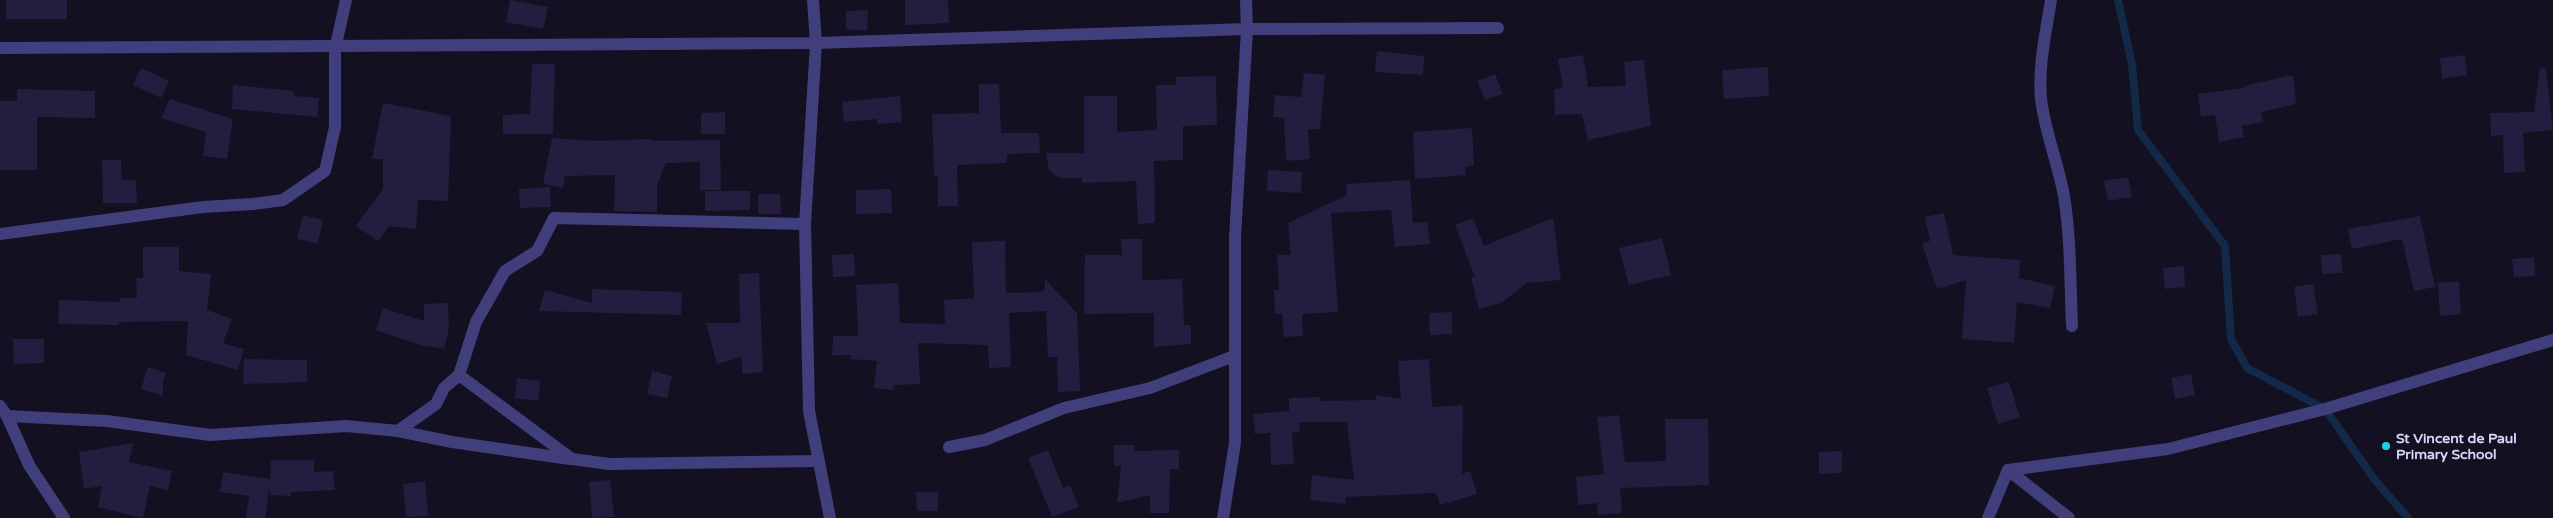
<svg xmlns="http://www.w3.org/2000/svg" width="2553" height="518" font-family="'Varela Round',sans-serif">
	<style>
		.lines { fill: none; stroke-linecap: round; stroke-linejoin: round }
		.stream { stroke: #142847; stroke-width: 8 }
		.building { fill: #241d40 }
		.street { stroke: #403f7c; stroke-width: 12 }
		.poi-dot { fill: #15d4e6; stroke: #121021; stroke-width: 2 }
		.labels { text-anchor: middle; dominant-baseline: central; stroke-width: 4.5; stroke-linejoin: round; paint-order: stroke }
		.poi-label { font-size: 14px; font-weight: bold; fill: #d8d4fb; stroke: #121021; text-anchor: start }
	</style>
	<rect width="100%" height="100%" fill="#121021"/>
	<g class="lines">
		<polyline class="stream" points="2118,0 2132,64 2138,130 2225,246 2231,339 2247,368 2325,409 2375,480 2408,518"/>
	</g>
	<g class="building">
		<rect x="6" y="0" width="61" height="19"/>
		<polygon points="510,0 548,7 543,29 506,22"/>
		<polygon points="905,0 948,0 949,23 905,25"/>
		<polygon points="868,10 867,31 846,29 846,11"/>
		<polygon points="1377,51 1424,56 1423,75 1375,72"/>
		<polygon points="1583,55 1588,87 1626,86 1624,62 1644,60 1651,126 1588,140 1582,114 1555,115 1554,89 1563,88 1558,59"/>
		<polygon points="2465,55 2467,75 2442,79 2440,58"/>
		<polygon points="532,64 555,64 553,134 503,134 503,115 530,114"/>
		<polygon points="1768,67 1769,96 1724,99 1722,70"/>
		<polygon points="141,68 169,81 161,98 133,85"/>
		<polygon points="2540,68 2546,69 2553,130 2523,133 2525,172 2504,173 2503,135 2491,136 2490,113 2534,112"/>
		<polygon points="1304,73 1325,75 1320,129 1308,129 1310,159 1286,161 1284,118 1273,117 1275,95 1301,97"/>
		<polygon points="1495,74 1503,94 1485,100 1477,81"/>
		<polygon points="2293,75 2296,104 2261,112 2263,122 2242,126 2244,137 2219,142 2215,115 2201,117 2198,94 2245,88 2244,86"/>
		<polygon points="1216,76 1217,125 1183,126 1183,160 1154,161 1155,223 1138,224 1136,181 1082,183 1082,178 1059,178 1049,170 1046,153 1084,153 1084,96 1117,96 1117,132 1157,130 1156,85 1176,85 1176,77"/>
		<polygon points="979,84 999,84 1001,133 1039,133 1040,153 1007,154 1007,163 957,165 958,206 938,206 938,176 934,176 932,114 979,113"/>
		<polygon points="233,85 294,91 294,96 319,98 317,117 232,109"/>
		<polygon points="17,89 95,91 95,118 37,117 37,170 0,170 0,101 17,101"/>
		<polygon points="900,96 902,122 877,124 877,119 844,122 842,102"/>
		<polygon points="170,99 233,119 227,159 203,156 206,132 161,118"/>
		<polygon points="383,103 451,116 448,201 418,200 416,229 389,226 378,241 356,226 383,189 383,159 372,159"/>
		<polygon points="725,112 725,134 701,134 701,113"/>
		<polygon points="1472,128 1474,165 1465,167 1466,175 1415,179 1413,132"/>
		<polygon points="552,138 595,141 650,139 653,141 720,140 721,190 700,190 700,162 666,163 657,185 657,212 614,211 615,175 565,176 563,188 543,184"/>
		<polygon points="102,160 121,160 122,180 136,180 137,203 103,203"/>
		<polygon points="1268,170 1302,172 1301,193 1267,191"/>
		<polygon points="2128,177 2132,197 2108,201 2104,181"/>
		<polygon points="1410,180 1413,223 1427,222 1430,244 1395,247 1391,210 1331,213 1338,312 1302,314 1303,336 1284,337 1282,314 1275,314 1274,290 1279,290 1277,255 1291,255 1288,223 1347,195 1346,184"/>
		<polygon points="550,187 551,207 520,208 519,189"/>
		<polygon points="891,189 892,213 856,214 856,190"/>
		<polygon points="705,191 750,191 750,210 705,211"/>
		<polygon points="758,194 780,194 781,214 758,214"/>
		<polygon points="1944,213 1953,255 2020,260 2019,278 2055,286 2050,308 2017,302 2014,343 1962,339 1966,280 1937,289 1922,243 1930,241 1925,217"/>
		<polygon points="303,215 323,220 318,243 297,239"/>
		<polygon points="2420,216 2435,287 2414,291 2402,239 2352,249 2348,229"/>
		<polygon points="1473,218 1484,246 1553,218 1561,280 1527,283 1501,303 1479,309 1471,278 1475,277 1455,225"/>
		<polygon points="1662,238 1671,275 1629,285 1619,248"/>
		<polygon points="1121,239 1142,239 1142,280 1182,279 1184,325 1191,325 1191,344 1154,347 1154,313 1084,314 1085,255 1122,255"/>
		<polygon points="1005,241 1006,293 1040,292 1045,289 1045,279 1077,313 1080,391 1058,392 1057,357 1048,357 1046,311 1009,313 1011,367 989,368 988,345 918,343 920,384 894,385 893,390 874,388 877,361 851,359 851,355 832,355 833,336 858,336 856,285 898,283 900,323 945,324 944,300 974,298 972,242"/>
		<polygon points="143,247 179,247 179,271 211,274 207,310 232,319 223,343 244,349 238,370 186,355 188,321 119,322 119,325 58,324 59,300 120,302 120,298 137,298 136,278 143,278"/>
		<polygon points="854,254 855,276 833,277 832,255"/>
		<polygon points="2341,254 2343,273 2322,274 2321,255"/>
		<polygon points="2534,257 2535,276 2514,277 2512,259"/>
		<polygon points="2184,266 2185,287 2165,289 2163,268"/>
		<polygon points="759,273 763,372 742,374 742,357 717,364 706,323 740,323 739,274"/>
		<polygon points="2459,281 2461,314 2440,316 2438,283"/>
		<polygon points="2313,284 2318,314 2298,317 2294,287"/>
		<polygon points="592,289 682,292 681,315 539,311 545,290 592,303"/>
		<polygon points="448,303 449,328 444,349 420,345 376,330 383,308 424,321 424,304"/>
		<polygon points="1452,312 1452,334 1430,335 1429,313"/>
		<polygon points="13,339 44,339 44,363 14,364"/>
		<polygon points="244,359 307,360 307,382 243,384"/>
		<polygon points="1429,359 1432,407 1463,405 1462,474 1470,471 1477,494 1440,505 1436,493 1346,497 1345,504 1310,500 1312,475 1354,480 1347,422 1299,422 1300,432 1292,432 1294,464 1271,465 1270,433 1255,434 1253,414 1289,411 1289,398 1320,397 1320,401 1375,400 1376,395 1401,399 1398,361"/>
		<polygon points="148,367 166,373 163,381 163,396 141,389"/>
		<polygon points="652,371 672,376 667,398 647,394"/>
		<polygon points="2191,374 2195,395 2175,399 2171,378"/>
		<polygon points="517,378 540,381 538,401 515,398"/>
		<polygon points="2009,382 2020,417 1998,424 1987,388"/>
		<polygon points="1619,415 1625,462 1666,461 1665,419 1708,419 1709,485 1620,488 1622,513 1598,515 1597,503 1578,505 1576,477 1604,474 1597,417"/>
		<polygon points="133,443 129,462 172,471 168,490 150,486 143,518 98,507 102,486 84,489 79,452"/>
		<polygon points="1114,445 1134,445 1134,451 1179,450 1179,469 1170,469 1169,513 1150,513 1150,495 1117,503 1121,466 1114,466"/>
		<polygon points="1048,450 1063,488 1070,485 1079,507 1052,517 1028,458"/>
		<polygon points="1842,451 1842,473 1819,474 1819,452"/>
		<polygon points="271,460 314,460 314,472 333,471 335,490 291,492 291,496 270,495 270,484 265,518 246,518 249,496 220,492 223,472 270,479"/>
		<polygon points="610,480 614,517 592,518 589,482"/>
		<polygon points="425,481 428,516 406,517 403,484"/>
		<polygon points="916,492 938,492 938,511 917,511"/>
	</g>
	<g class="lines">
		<g class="street">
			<polyline points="813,0 816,43 805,224 809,411 830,518"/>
			<path d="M2051,0C2046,32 2038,66 2041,99C2045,132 2058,163 2064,196C2071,239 2070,283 2072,326"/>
			<polyline points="0,48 816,43 1247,29 1498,28"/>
			<polyline points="805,224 554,218 537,251 505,271 476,322 459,375 572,459 609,464 819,461"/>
			<polyline points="0,234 203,207 253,204 283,200 325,171 335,127 335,49 346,0"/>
			<polyline points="0,406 7,416 107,421 210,435 346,426 398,431 452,442 570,459"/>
			<polyline points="7,416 29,465 64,518"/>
			<polyline points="398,431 436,404 444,388 459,375"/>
			<polyline points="949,447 985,440 1064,408 1150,388 1234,356"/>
			<polyline points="2008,470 2168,449 2325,409 2553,340"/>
			<polyline points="2008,470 2069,518"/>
			<polyline points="1223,518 1235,443 1235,238 1247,29 1246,0"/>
			<polyline points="1988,518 2008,470"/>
		</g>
	</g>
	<circle class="poi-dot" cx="2386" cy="446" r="5"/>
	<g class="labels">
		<g class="poi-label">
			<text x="2396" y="438">St Vincent de Paul<tspan x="2396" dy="16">Primary School</tspan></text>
		</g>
	</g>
</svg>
